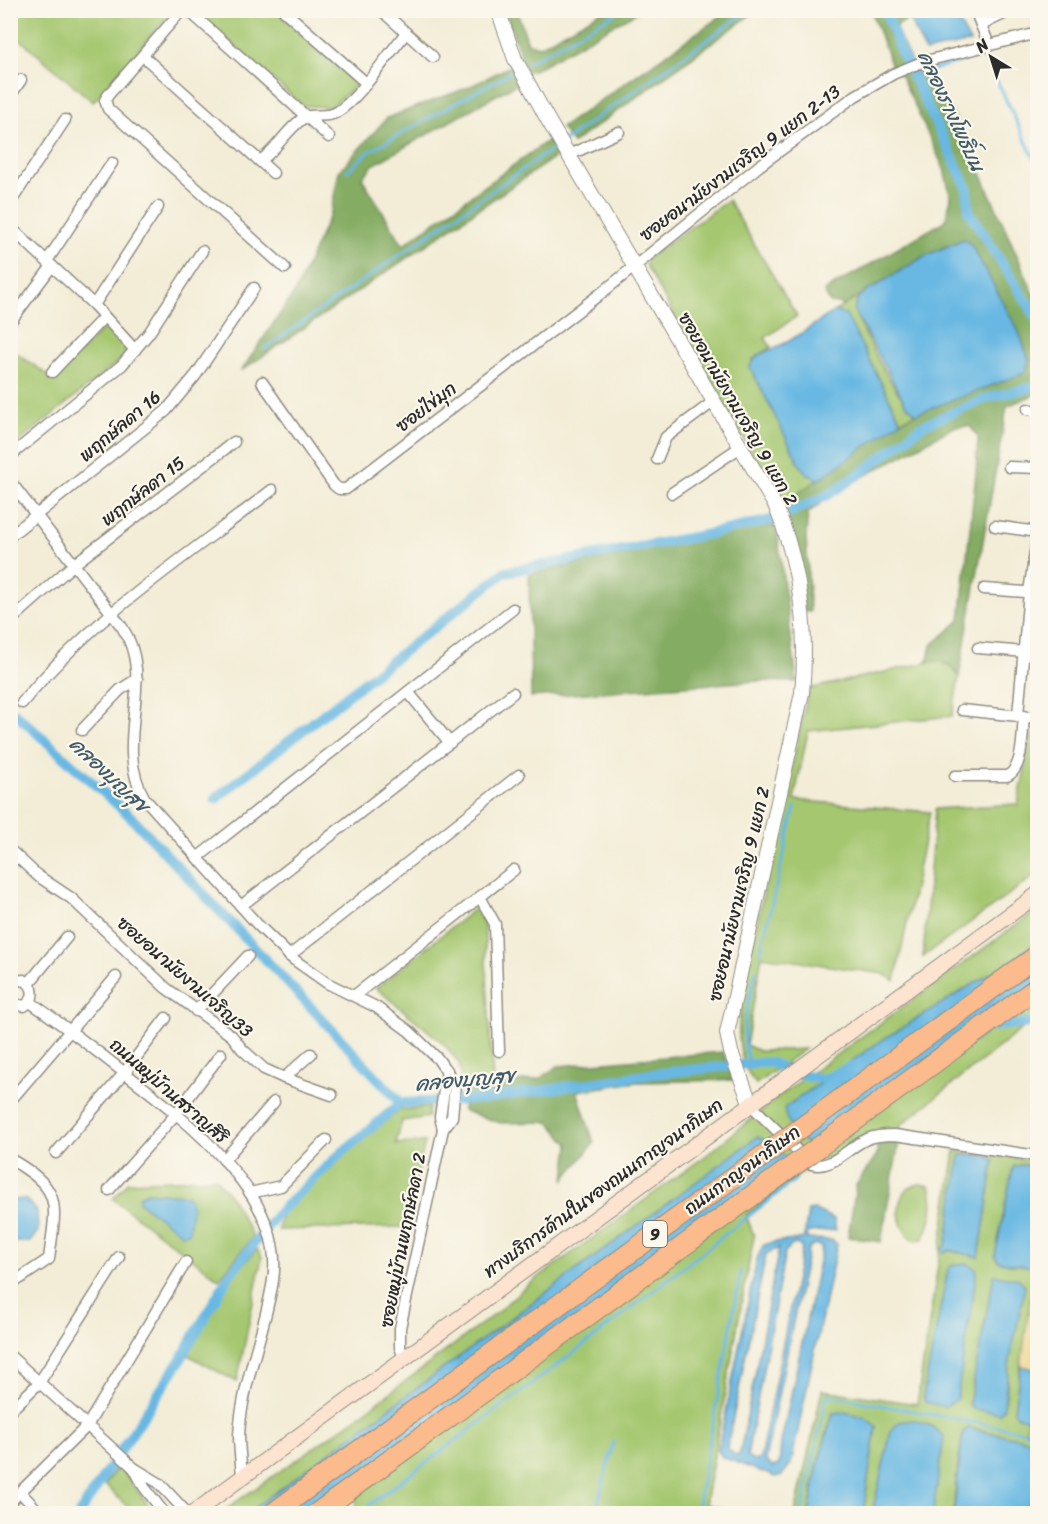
<svg xmlns="http://www.w3.org/2000/svg" width="1048" height="1524" font-family="Sriracha,'Playpen Sans Thai',sans-serif">
	<style>
		.green { fill: #a5c770; stroke: #68794e; stroke-width: 1.5; fill-rule: evenodd }
		.forest { fill: #84ac62; stroke: #586c46; stroke-width: 1.5 }
		.sand { fill: #eeda9e; stroke: #8c8264; stroke-width: 1.5 }
		.water { fill: #68b8e3; stroke: #4a7287; stroke-width: 1.5; fill-rule: evenodd }
		.lines { fill: none; stroke-linecap: round; stroke-linejoin: round }
		.stream { stroke: #68b8e3; stroke-width: 3 }
		.canal { stroke: #68b8e3; stroke-width: 10 }
		.minor-casing { stroke: #8f8c81; stroke-width: 13 }
		.tertiary-casing { stroke: #8f8c81; stroke-width: 16 }
		.secondary-casing { stroke: #8f8c81; stroke-width: 17 }
		.minor { stroke: #fff; stroke-width: 10 }
		.tertiary { stroke: #fff; stroke-width: 14 }
		.secondary { stroke: #fde4d1; stroke-width: 15 }
		.motorway-bridge-casing { stroke: #8f8c81; stroke-width: 22; stroke-linecap: butt }
		.motorway-bridge { stroke: #fbbb8c; stroke-width: 20 }
		.labels { text-anchor: middle; dominant-baseline: central; stroke-width: 4.5; stroke-linejoin: round; paint-order: stroke }
		.shield { fill: #fbf7ec; stroke: #696865; stroke-width: 1.5 }
		.shield-label { font-size: 16px; font-weight: bold; fill: #2b2b2b }
		.street-label { font-size: 18px; fill: #2b2b2b; stroke: #fbf7ec }
		.water-label { font-size: 20px; font-style: italic; fill: #405c6b; stroke: #fbf7ec }
	</style>
	<rect width="100%" height="100%" fill="#fbf7ec"/>
	<filter id="ink" filterUnits="userSpaceOnUse"><feTurbulence type="fractalNoise" baseFrequency=".0167" numOctaves="2"/><feDisplacementMap in="SourceGraphic" scale="12" xChannelSelector="R" yChannelSelector="G"/><feConvolveMatrix kernelMatrix="1 2 1 2 8 2 1 2 1" color-interpolation-filters="sRGB"/></filter>
	<filter id="wash" filterUnits="userSpaceOnUse"><feTurbulence type="fractalNoise" baseFrequency=".008" numOctaves="4" result="noise"/><feDisplacementMap in="SourceGraphic" scale="24" xChannelSelector="R" yChannelSelector="G"/><feGaussianBlur stdDeviation="1.35" result="paint"/><feColorMatrix in="noise" values="0 0 0 0 0 0 0 0 0 0 0 0 0 0 0 0 0 1.4 0 .05"/><feComposite in="paint" operator="in"/></filter>
	<g filter="url(#wash)">
		<rect width="100%" height="100%" fill="#f3edd7"/>
		<g class="green">
			<polygon points="11,10 173,10 173,11 93,102 11,32"/>
			<polygon points="195,11 276,11 358,84 331,107 303,106"/>
			<polygon points="728,200 797,316 765,338 771,347 752,360 807,474 818,480 782,505 645,264 648,258"/>
			<path d="M859,296L854,310C869,342 890,389 916,414L901,421L846,316L835,311Z"/>
			<polygon points="107,324 126,347 125,356 14,446 10,445 10,349 54,379"/>
			<path d="M938,660L953,667L959,677L952,716L808,731L794,800L930,812L895,981L884,974L762,956L746,1045L759,1051L805,1049L756,1084C732,1055 739,1019 743,985L809,689Z"/>
			<polygon points="1034,723 1038,724 1037,874 923,957 935,809 1018,804"/>
			<polygon points="478,906 483,907 493,1084 464,1088 459,1063 443,1043 376,988"/>
			<polygon points="1037,910 1037,1025 1023,1028 901,1125 900,1130 884,1128 836,1157 819,1160 746,1215 754,1236 705,1504 739,1513 710,1509 709,1514 355,1513 356,1497 334,1513 219,1514 359,1416 495,1314 525,1287 708,1154 782,1094"/>
			<polygon points="429,1107 428,1117 402,1121 396,1144 425,1142 405,1227 278,1230 282,1214 351,1149 400,1110"/>
			<path d="M955,1151L1037,1160V1166L1020,1165L1013,1167L995,1256L998,1261L1014,1265L1036,1263L1037,1252V1291H1032L1014,1410L1017,1417L1029,1419L1026,1430L1037,1432V1442L968,1428L963,1432C959,1458 954,1484 954,1510L957,1513H863L876,1427L833,1413L818,1463L809,1513L795,1514L822,1390L917,1404ZM994,1161L979,1256L942,1250L946,1245ZM994,1275C1001,1301 1018,1392 999,1413L969,1404Z"/>
			<polygon points="216,1178 231,1197 253,1237 219,1279 113,1199 128,1182"/>
			<path d="M920,1184L930,1186C936,1205 932,1222 923,1239L915,1241C895,1232 891,1187 920,1184Z"/>
			<polygon points="257,1249 262,1257 237,1382 188,1355 230,1279"/>
			<path d="M118,1466C132,1481 141,1498 155,1513H134L105,1485Z"/>
		</g>
		<g class="forest">
			<polygon points="505,11 517,11 528,43 540,46 602,11 639,11 532,71 526,71"/>
			<polygon points="728,11 756,11 573,143 561,128"/>
			<path d="M871,11H921L895,27L915,70L925,66L963,132L1037,301V394L1007,406L959,677C951,664 942,659 927,662L931,646L960,620L976,473L978,437L970,426L954,427L837,491L808,513L806,536L810,612H805L782,505L896,423L926,409L1025,373L1029,360L1018,330L972,246L964,239L923,257L845,305L830,303L824,291L945,221L951,198L944,169L901,76L892,67Z"/>
			<polygon points="512,65 516,84 373,165 362,178 403,245 550,139 561,153 241,371 295,292 331,212 339,171 387,118 469,87"/>
			<polygon points="762,526 775,526 778,538 797,682 757,681 531,697 529,574"/>
			<polygon points="723,1052 734,1080 636,1082 577,1091 594,1143 565,1179 569,1144 549,1122 501,1123 463,1111 464,1088 539,1079 558,1066"/>
			<polygon points="899,1142 881,1242 848,1237 856,1185 878,1153 876,1144"/>
		</g>
		<polygon class="sand" points="1028,1313 1037,1314 1037,1370 1021,1366"/>
		<g class="water">
			<polygon points="921,10 953,11 970,42 925,52 909,18"/>
			<polygon points="964,239 972,246 1018,330 1029,360 1025,373 916,414 905,403 854,310 859,296 923,257"/>
			<path d="M835,311L846,315L901,421L818,480L807,474L800,465L750,367C756,351 774,350 787,342C803,333 819,321 835,311Z"/>
			<path d="M1037,942V996L819,1154C803,1141 787,1129 784,1108L882,1040L1011,961Z"/>
			<polygon points="757,1137 772,1143 795,1167 325,1513 246,1514"/>
			<polygon points="968,1154 987,1156 994,1160 979,1257 949,1250 945,1253 942,1250 946,1245 960,1156"/>
			<polygon points="1020,1165 1037,1166 1037,1252 1036,1263 1030,1267 998,1261 995,1256 1013,1167"/>
			<polygon points="147,1192 185,1195 190,1198 192,1208 189,1233 182,1234 139,1202 139,1196"/>
			<polygon points="25,1199 37,1211 38,1231 30,1242 11,1242 11,1200"/>
			<path d="M815,1210L834,1219L836,1230L808,1232L807,1239L832,1240L837,1244L791,1464L782,1475L775,1477L722,1457L718,1450L757,1259L763,1246C775,1239 790,1243 804,1238L808,1211ZM797,1244L802,1248L760,1459L753,1461L747,1456L785,1252L792,1245ZM814,1244L822,1247L781,1443L779,1465L772,1467L765,1460L808,1249ZM779,1248L740,1453L736,1456L727,1448L766,1254Z"/>
			<polygon points="954,1264 968,1264 977,1270 957,1399 945,1407 925,1402 923,1396 948,1269"/>
			<polygon points="994,1275 1019,1279 1025,1286 1009,1365 1004,1407 1000,1413 973,1409 969,1404"/>
			<polygon points="1021,1366 1037,1370 1037,1415 1032,1414 1029,1419 1017,1417 1014,1410"/>
			<polygon points="844,1412 864,1417 876,1426 863,1513 809,1513 818,1463 833,1413"/>
			<polygon points="915,1420 931,1426 944,1436 933,1513 872,1513 891,1431 899,1422"/>
			<polygon points="968,1428 1037,1442 1037,1513 957,1514 954,1510 963,1432"/>
		</g>
		<g class="lines">
			<g class="stream">
				<polyline points="527,63 621,10"/>
				<polyline points="914,78 938,68 978,56 987,60 1038,166"/>
				<polyline points="564,141 749,10"/>
				<polyline points="347,171 370,151 511,72"/>
				<polyline points="264,349 558,145"/>
				<polyline points="760,954 795,807"/>
				<path d="M750,1064C737,1035 749,1001 756,971"/>
				<polyline points="357,1514 592,1339 796,1179"/>
				<polyline points="595,1514 614,1441"/>
				<polyline points="696,1514 741,1271"/>
				<polyline points="801,1514 827,1395 1038,1434"/>
			</g>
			<g class="canal">
				<polyline points="885,10 901,52 967,187 969,211 1038,320"/>
				<polyline points="10,709 131,817 401,1103 484,1099 651,1074 769,1062 801,1075 823,1079 849,1067"/>
				<polyline points="215,799 505,572 704,535 776,519 828,495 868,468 923,425 990,397 1038,386"/>
				<polyline points="987,1027 1038,1022"/>
				<polyline points="79,1514 181,1359 228,1277 278,1213 339,1155 401,1103"/>
			</g>
		</g>
	</g>
	<g filter="url(#ink)">
		<g class="lines">
			<defs>
				<g id="minor">
					<polyline points="182,10 109,94 105,100 108,109 285,268"/>
					<polyline points="188,10 329,137"/>
					<polyline points="283,10 365,82"/>
					<polyline points="381,10 433,57"/>
					<polyline points="975,10 989,45"/>
					<polyline points="981,25 1006,13"/>
					<polyline points="143,56 273,173"/>
					<polyline points="10,96 21,80"/>
					<polyline points="569,155 619,132"/>
					<path d="M260,161C277,149 284,133 302,119C312,112 326,119 337,112C359,99 388,54 406,33"/>
					<polyline points="10,203 65,120"/>
					<polyline points="10,227 94,305 135,350"/>
					<polyline points="47,261 112,163"/>
					<polyline points="94,305 158,207"/>
					<polyline points="10,322 52,266"/>
					<polyline points="52,372 104,317"/>
					<polyline points="262,382 334,485 339,489 346,489 604,291 759,166 855,96 893,74 922,62 1038,33"/>
					<polyline points="1028,409 1038,411"/>
					<polyline points="10,456 122,365 149,333 202,251"/>
					<polyline points="657,459 666,437 713,402"/>
					<polyline points="10,464 10,466"/>
					<polyline points="1009,467 1038,468"/>
					<path d="M10,481L122,627C158,681 111,742 145,799L257,924L293,959L327,983L376,1007L409,1031L438,1059L455,1084L452,1117L443,1129L400,1328V1347L404,1358"/>
					<polyline points="672,493 739,448"/>
					<polyline points="995,526 1038,532"/>
					<polyline points="10,536 166,411 196,375 254,288"/>
					<polyline points="984,589 1038,593"/>
					<polyline points="10,621 73,565 234,442"/>
					<polyline points="978,648 1038,653"/>
					<polyline points="408,692 450,743"/>
					<path d="M22,703C92,617 186,557 272,490"/>
					<polyline points="962,710 1038,718"/>
					<polyline points="1018,715 1029,592 1038,532"/>
					<polyline points="82,730 120,690 137,679"/>
					<path d="M955,776H1007C1024,768 1022,733 1024,716"/>
					<polyline points="10,850 38,876 71,898 166,988 232,1036 242,1049 264,1069 284,1078 311,1054"/>
					<polyline points="197,858 513,609"/>
					<polyline points="480,897 495,924 499,1051"/>
					<polyline points="241,906 513,693"/>
					<polyline points="289,956 519,775"/>
					<polyline points="29,983 67,937"/>
					<path d="M10,984L14,981L24,980C36,987 35,1000 24,1006L10,1003"/>
					<polyline points="354,996 514,870"/>
					<path d="M30,1002C55,1019 78,1037 103,1056C165,1105 288,1188 273,1280C265,1332 242,1382 239,1435C239,1448 241,1462 242,1476"/>
					<polyline points="196,1011 248,956"/>
					<polyline points="284,1078 332,1095"/>
					<polyline points="10,1101 116,977"/>
					<path d="M751,1105L811,1164C833,1170 848,1147 867,1139C876,1135 886,1135 895,1135L1038,1156"/>
					<polyline points="443,1129 440,1117 447,1070"/>
					<polyline points="56,1153 125,1072 166,1018"/>
					<path d="M10,1159C64,1190 56,1204 49,1259L10,1285"/>
					<polyline points="224,1160 274,1102"/>
					<polyline points="109,1190 176,1114 221,1054"/>
					<polyline points="250,1193 281,1186 326,1140"/>
					<polyline points="10,1356 134,1468 159,1483 188,1514"/>
					<polyline points="10,1411 39,1383 119,1257"/>
					<polyline points="134,1468 144,1487 165,1514"/>
					<polyline points="20,1492 41,1514"/>
					<polyline points="10,1502 87,1426 186,1262"/>
				</g>
				<path id="tertiary" d="M498,10L515,59L548,120L776,507C800,566 808,630 802,693L727,1033L731,1052L751,1105"/>
				<polyline id="secondary" points="192,1514 1038,894"/>
			</defs>
			<use href="#minor" class="minor-casing"/>
			<use href="#tertiary" class="tertiary-casing"/>
			<use href="#secondary" class="secondary-casing"/>
			<use href="#minor" class="minor"/>
			<use href="#tertiary" class="tertiary"/>
			<use href="#secondary" class="secondary"/>
			<defs>
				<g id="motorway-bridge">
					<polyline points="272,1514 1038,955"/>
					<polyline points="316,1514 1038,987"/>
				</g>
			</defs>
			<use href="#motorway-bridge" class="motorway-bridge-casing"/>
			<use href="#motorway-bridge" class="motorway-bridge"/>
		</g>
	</g>
	<g class="labels">
		<rect class="shield" x="643" y="1221" width="24" height="26" rx="4.5"/>
		<g class="shield-label">
			<text x="655" y="1234">9</text>
		</g>
		<g class="street-label">
			<text transform="translate(740 163) rotate(-37)">ซอยอนามัยงามเจริญ 9 แยก 2-13</text>
			<text transform="translate(426 407) rotate(-37)">ซอยไข่มุก</text>
			<text transform="translate(738 409) rotate(60)">ซอยอนามัยงามเจริญ 9 แยก 2</text>
			<text transform="translate(120 426) rotate(-40)">พฤกษ์ลดา 16</text>
			<text transform="translate(143 491) rotate(-38)">พฤกษ์ลดา 15</text>
			<text transform="translate(739 894) rotate(-77)">ซอยอนามัยงามเจริญ 9 แยก 2</text>
			<text transform="translate(185 977) rotate(41)">ซอยอนามัยงามเจริญ33</text>
			<text transform="translate(169 1091) rotate(41)">ถนนหมู่บ้านสราญสิริ</text>
			<text transform="translate(742 1170) rotate(-36)">ถนนกาญจนาภิเษก</text>
			<text transform="translate(603 1188) rotate(-36)">ทางบริการด้านในของถนนกาญจนาภิเษก</text>
			<text transform="translate(403 1240) rotate(-79)">ซอยหมู่บ้านพฤกษ์ลดา 2</text>
		</g>
		<g class="water-label">
			<text transform="translate(951 111) rotate(65)">คลองรางโพธิ์บน</text>
			<text transform="translate(109 775) rotate(43)">คลองบุญสุข</text>
			<text transform="translate(465 1080) rotate(-5)">คลองบุญสุข</text>
		</g>
	</g>
	<rect width="1048" height="1524" fill="none" stroke="#fbf7ec" stroke-width="36"/>
	<g transform="translate(991 57) rotate(322)" stroke="#fbf7ec" stroke-width="4.5" paint-order="stroke">
	<path d="M0-4.5L10 22L0 15L-10 22Z" fill="#2b2b2b"/>
	<text y="-9" font-size="16" font-weight="bold" text-anchor="middle" fill="#2b2b2b">N</text>
	</g>
</svg>
